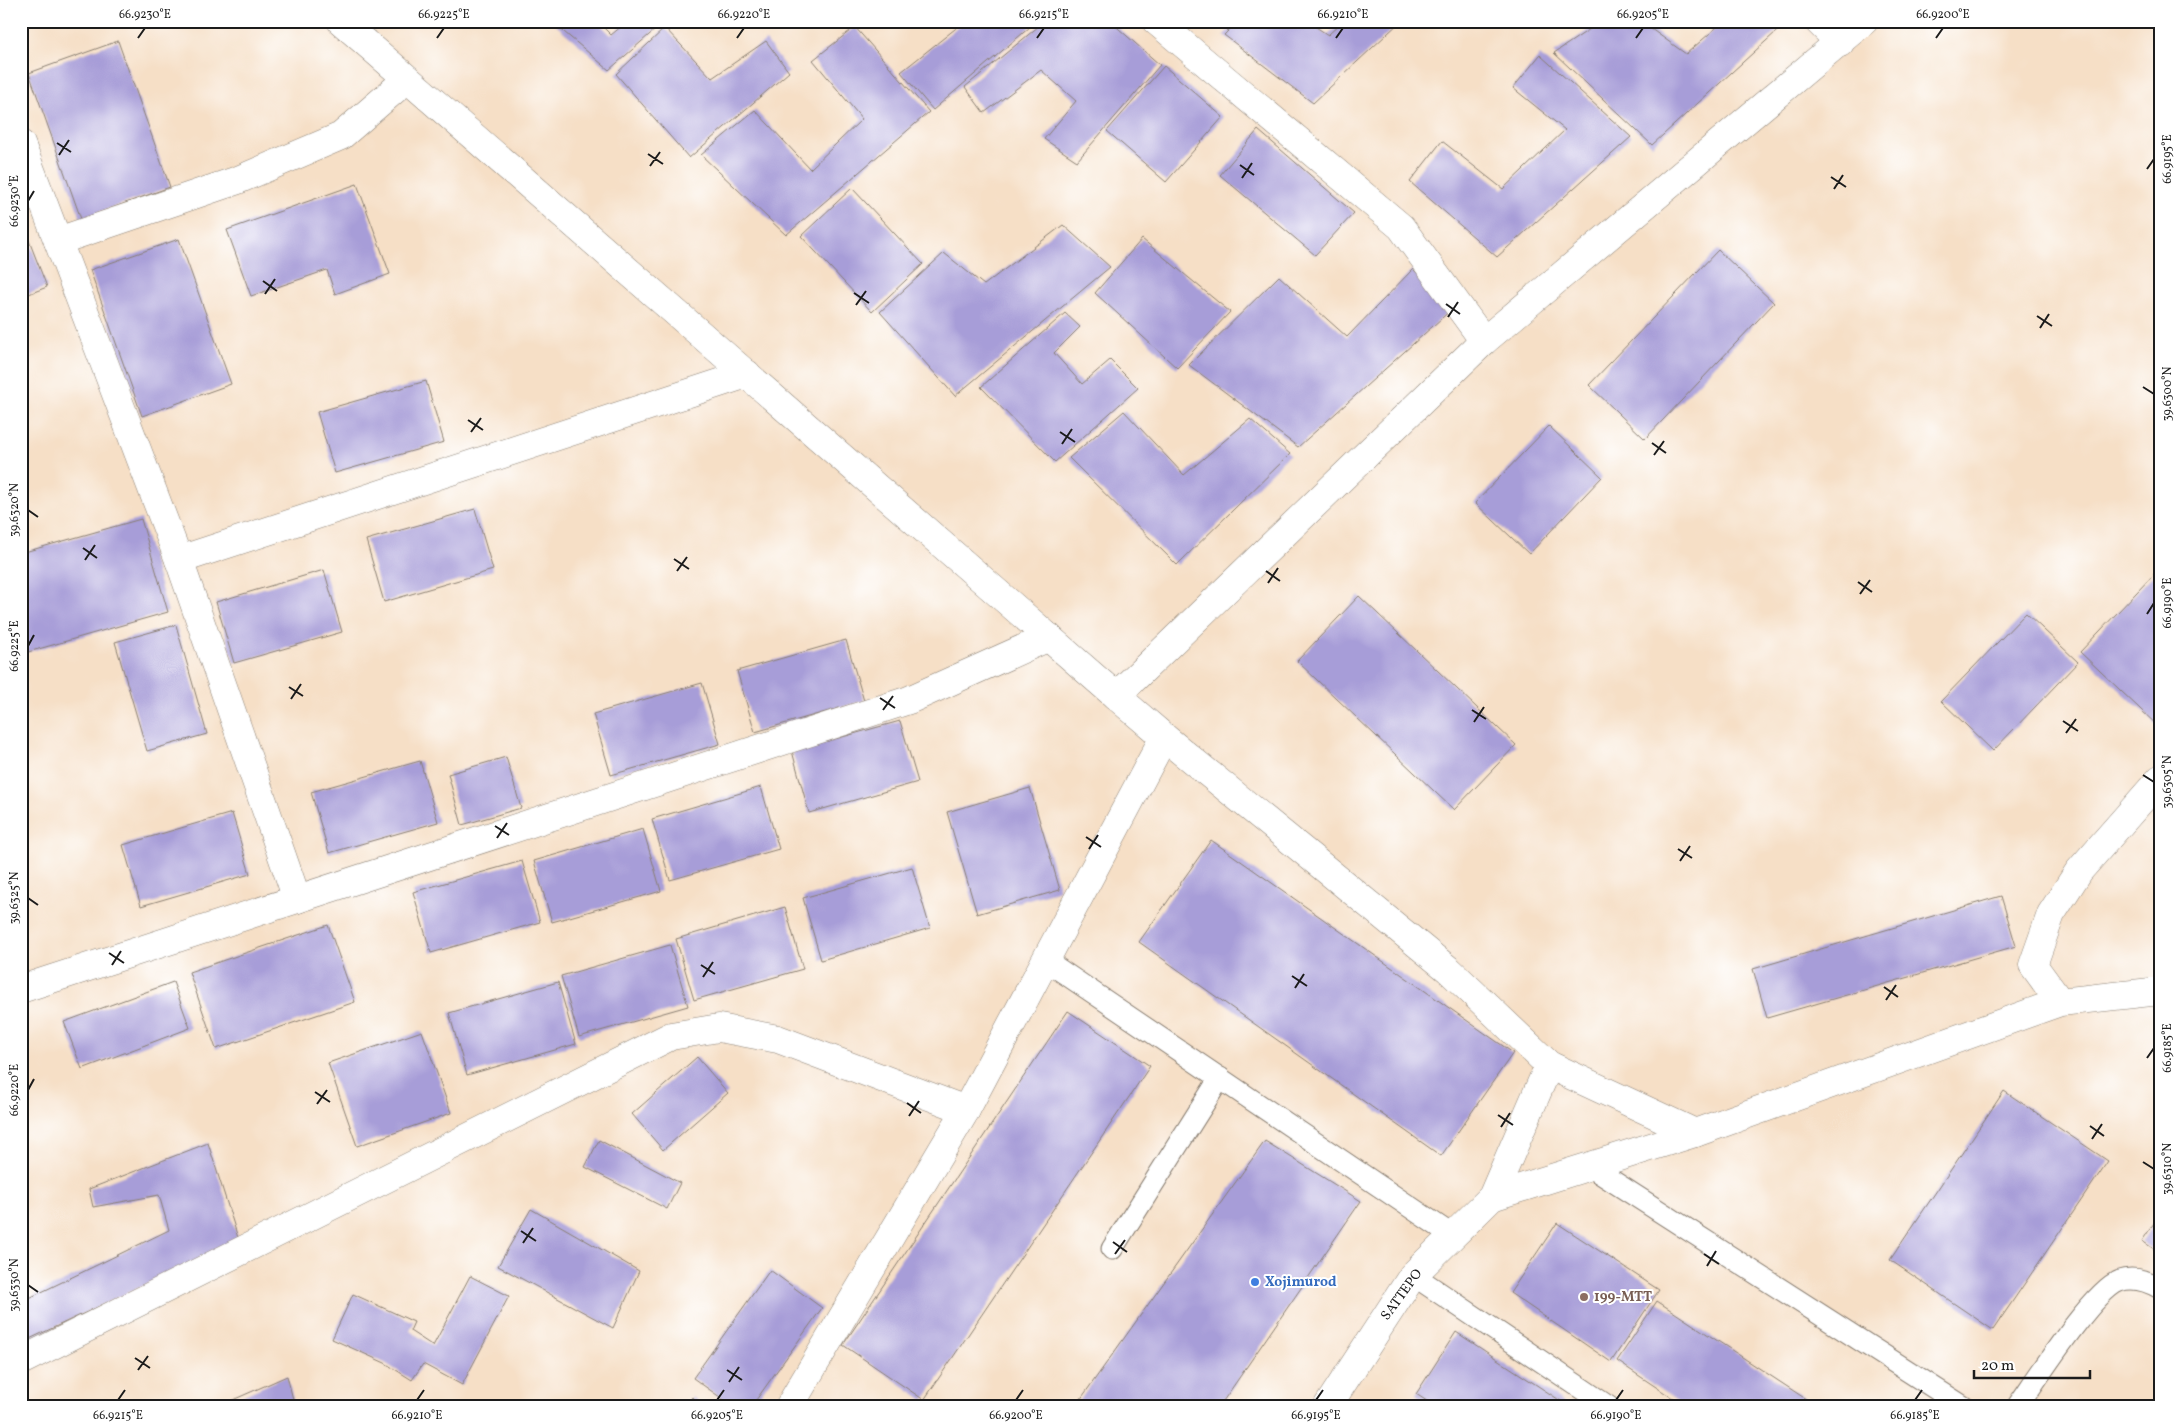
<svg xmlns="http://www.w3.org/2000/svg" width="2181" height="1428" font-family="Vollkorn,serif">
	<style>
		.building { fill: #a79dd8 }
		.lines { fill: none; stroke-linecap: round; stroke-linejoin: round }
		.lane-casing { stroke: #897e71; stroke-width: 23 }
		.street-casing { stroke: #897e71; stroke-width: 29 }
		.secondary-casing { stroke: #897e71; stroke-width: 29 }
		.lane { stroke: #fff; stroke-width: 21 }
		.street { stroke: #fff; stroke-width: 28 }
		.secondary { stroke: #fff; stroke-width: 28 }
		.ticks { fill: none; stroke: #1c1c1c; stroke-width: 2 }
		.shop-dot { fill: #3f7fe0; stroke: #fff; stroke-width: 2 }
		.education-dot { fill: #8d6e63; stroke: #fff; stroke-width: 2 }
		.labels { text-anchor: middle; dominant-baseline: central; stroke-width: 4; stroke-linejoin: round; paint-order: stroke }
		.shop-label { font-size: 14px; font-weight: bold; fill: #366cbe; stroke: #fff; text-anchor: start }
		.street-label { font-size: 14px; fill: #1c1c1c; stroke: #fff }
		.education-label { font-size: 14px; font-weight: bold; fill: #785e54; stroke: #fff; text-anchor: start }
		.neatline { fill: none; stroke: #1c1c1c; stroke-width: 2 }
		.ticks-label { font-size: 12px; text-anchor: middle; fill: #1c1c1c }
	</style>
	<rect width="100%" height="100%" fill="#fff"/>
	<filter id="ink" filterUnits="userSpaceOnUse"><feTurbulence type="fractalNoise" baseFrequency=".02" numOctaves="2"/><feDisplacementMap in="SourceGraphic" scale="10" xChannelSelector="R" yChannelSelector="G"/><feConvolveMatrix kernelMatrix="1 2 1 2 8 2 1 2 1" color-interpolation-filters="sRGB"/></filter>
	<filter id="wash" filterUnits="userSpaceOnUse"><feTurbulence type="fractalNoise" baseFrequency=".0096" numOctaves="4" result="noise"/><feDisplacementMap in="SourceGraphic" scale="20" xChannelSelector="R" yChannelSelector="G"/><feGaussianBlur stdDeviation="1.12" result="paint"/><feColorMatrix in="noise" values="0 0 0 0 0 0 0 0 0 0 0 0 0 0 0 0 0 1.4 0 .05"/><feComposite in="paint" operator="in"/></filter>
	<g filter="url(#wash)">
		<rect width="100%" height="100%" fill="#f6dfc6"/>
		<g id="blocks">
			<g class="building">
				<polygon points="551,21 597,21 611,35 628,21 665,21 609,70"/>
				<polygon points="965,21 1037,21 933,110 901,72"/>
				<polygon points="1045,21 1110,21 1160,65 1077,161 1044,139 1076,101 1041,70 984,113 965,87"/>
				<polygon points="1238,21 1307,21 1328,35 1343,21 1401,21 1313,103 1224,35"/>
				<polygon points="1602,21 1640,21 1686,54 1724,21 1788,21 1652,145 1554,53"/>
				<polygon points="855,27 929,112 786,235 701,155 755,110 810,169 862,119 813,60"/>
				<polygon points="665,28 712,78 766,41 789,72 689,158 616,74"/>
				<polygon points="118,41 170,187 81,219 29,73"/>
				<polygon points="1540,55 1631,137 1497,257 1410,182 1442,141 1503,189 1565,130 1513,88"/>
				<polygon points="1164,66 1223,117 1166,182 1107,131"/>
				<polygon points="1258,130 1354,213 1315,255 1220,175"/>
				<polygon points="357,184 390,274 335,294 327,270 251,296 227,230"/>
				<polygon points="852,188 923,264 872,312 801,236"/>
				<polygon points="21,220 47,287 21,297"/>
				<polygon points="1063,225 1110,267 955,396 880,312 944,253 984,285"/>
				<polygon points="179,239 231,384 142,416 90,270"/>
				<polygon points="1142,239 1230,312 1177,368 1095,293"/>
				<polygon points="1718,250 1774,303 1645,439 1589,385"/>
				<polygon points="1413,269 1452,309 1298,447 1189,365 1279,276 1347,337"/>
				<polygon points="1065,313 1080,327 1054,353 1082,384 1110,360 1138,388 1055,462 981,387"/>
				<polygon points="426,381 444,442 335,473 317,412"/>
				<polygon points="1124,411 1184,475 1250,419 1290,454 1177,565 1069,458"/>
				<polygon points="1549,426 1602,477 1529,554 1475,503"/>
				<polygon points="475,509 493,570 384,602 366,540"/>
				<polygon points="141,519 168,612 21,654 21,553"/>
				<polygon points="324,570 342,632 234,663 216,602"/>
				<polygon points="2155,573 2160,577 2160,728 2080,652"/>
				<polygon points="1359,596 1516,745 1454,810 1297,661"/>
				<polygon points="2026,613 2078,662 1993,751 1941,701"/>
				<polygon points="176,625 207,734 147,751 115,642"/>
				<polygon points="846,640 864,701 755,732 737,671"/>
				<polygon points="702,683 720,744 611,775 593,714"/>
				<polygon points="900,721 918,782 809,813 792,751"/>
				<polygon points="506,757 521,808 462,825 448,774"/>
				<polygon points="420,761 438,822 329,853 311,792"/>
				<polygon points="761,787 779,849 670,880 652,819"/>
				<polygon points="1030,788 1060,890 977,914 947,812"/>
				<polygon points="232,813 250,874 141,906 123,845"/>
				<polygon points="643,829 661,891 552,922 534,861"/>
				<polygon points="1211,840 1513,1053 1441,1156 1139,942"/>
				<polygon points="522,861 540,922 431,953 413,892"/>
				<polygon points="912,867 930,928 821,960 803,898"/>
				<polygon points="2001,896 2016,946 1767,1018 1753,969"/>
				<polygon points="785,907 803,969 694,1000 676,939"/>
				<polygon points="328,925 355,1002 216,1049 189,972"/>
				<polygon points="670,945 688,1006 579,1037 561,976"/>
				<polygon points="173,982 190,1028 82,1069 64,1022"/>
				<polygon points="558,982 576,1044 467,1075 449,1013"/>
				<polygon points="1068,1011 1150,1066 924,1400 843,1345"/>
				<polygon points="422,1031 451,1113 357,1146 328,1063"/>
				<polygon points="697,1057 728,1093 663,1150 632,1114"/>
				<polygon points="2004,1091 2108,1161 1993,1330 1890,1260"/>
				<polygon points="599,1140 680,1183 667,1209 585,1167"/>
				<polygon points="1265,1141 1361,1201 1219,1407 1075,1407"/>
				<polygon points="208,1143 239,1241 25,1341 21,1333 21,1302 169,1230 159,1195 93,1207 89,1189"/>
				<polygon points="531,1209 639,1271 613,1328 498,1266"/>
				<polygon points="2160,1214 2160,1253 2142,1241"/>
				<polygon points="1557,1223 1659,1290 1611,1362 1510,1293"/>
				<polygon points="770,1270 822,1308 751,1407 734,1407 693,1378"/>
				<polygon points="470,1276 509,1296 462,1385 423,1364 412,1380 385,1363 332,1339 353,1294 414,1322 410,1331 433,1346"/>
				<polygon points="1657,1301 1818,1407 1686,1407 1617,1361"/>
				<polygon points="1456,1332 1570,1407 1436,1407 1416,1394"/>
				<polygon points="287,1376 295,1407 217,1407"/>
				<polygon points="692,1397 706,1407 686,1407"/>
			</g>
		</g>
	</g>
	<g filter="url(#ink)">
		<use href="#blocks" fill-opacity="0" stroke="#897e71" stroke-width="1"/>
		<g class="lines">
			<defs>
				<g id="lane">
					<polyline points="1045,960 1453,1236"/>
					<polyline points="1589,1166 1964,1407"/>
					<polyline points="1112,1249 1220,1078"/>
					<polyline points="1413,1275 1609,1407"/>
					<path d="M2017,1407C2036,1380 2093,1291 2119,1281C2133,1276 2148,1281 2160,1288"/>
				</g>
				<g id="street">
					<polyline points="341,21 1116,696"/>
					<polyline points="1156,21 1401,227 1484,341"/>
					<polyline points="1818,21 1840,43"/>
					<polyline points="21,144 179,560"/>
					<polyline points="58,241 238,180 341,136 407,79"/>
					<polyline points="297,899 179,560 747,374"/>
					<polyline points="21,989 909,700 1049,637"/>
					<polyline points="2060,1002 2033,965 2051,914 2079,871 2160,779"/>
					<polyline points="21,1361 671,1036 719,1028 778,1039 966,1110"/>
				</g>
				<g id="secondary">
					<polyline points="1549,1065 1695,1133"/>
					<polyline points="1492,1197 1695,1133 2060,1002 2160,991"/>
					<polyline points="789,1407 966,1110 1164,737"/>
					<polyline points="1327,1407 1413,1275 1492,1197 1549,1065 1449,970 1164,737 1116,696 1484,341 1864,21"/>
				</g>
			</defs>
			<use href="#lane" class="lane-casing"/>
			<use href="#street" class="street-casing"/>
			<use href="#secondary" class="secondary-casing"/>
			<use href="#lane" class="lane"/>
			<use href="#street" class="street"/>
			<use href="#secondary" class="secondary"/>
		</g>
	</g>
	<path class="ticks" d="M138,38L145,28M437,38L444,28M737,38L744,28M1037,38L1044,28M1336,38L1343,28M1636,38L1643,28M1936,38L1943,28M57,143L71,152M648,154L663,164M59,155L69,140M1240,165L1254,175M650,166L660,152M2147,169L2154,159M1831,177L1846,187M1242,178L1252,163M1834,189L1843,175M28,201L34,191M263,281L277,291M854,293L869,303M265,294L275,279M1446,304L1460,314M856,305L866,291M2037,316L2052,326M1448,317L1458,302M2040,328L2049,314M2143,387L2154,394M468,420L483,430M471,432L481,418M1060,432L1075,442M1652,443L1666,453M1062,444L1072,429M1654,455L1664,441M28,510L38,517M83,548L97,558M674,559L689,569M85,560L95,545M677,571L687,557M1266,571L1280,581M1858,582L1872,592M1268,583L1278,568M1860,594L1870,580M2147,614L2154,603M28,646L34,635M289,687L303,696M880,698L895,708M291,699L301,684M883,710L893,696M1472,710L1486,719M2063,721L2078,731M1474,722L1484,707M2066,733L2076,719M2143,775L2154,782M495,826L509,835M1086,837L1101,847M497,838L507,823M1089,849L1098,835M1678,849L1692,858M1680,861L1690,846M28,898L38,905M109,953L124,963M112,965L121,951M701,965L715,974M1292,976L1307,986M703,977L713,962M1884,987L1898,997M1295,988L1304,974M1886,1000L1896,985M2147,1058L2154,1048M28,1090L34,1079M315,1092L330,1102M907,1103L921,1113M317,1104L327,1090M1498,1115L1513,1125M909,1116L919,1101M2090,1126L2104,1136M1501,1127L1510,1113M2092,1139L2102,1124M2143,1162L2154,1169M521,1231L536,1241M1113,1242L1127,1252M523,1243L533,1228M1115,1254L1125,1240M1704,1254L1719,1264M1707,1266L1716,1251M28,1285L38,1292M135,1358L150,1368M138,1370L148,1356M727,1370L742,1380M729,1382L739,1367M118,1400L125,1390M417,1400L424,1390M717,1400L724,1390M1016,1400L1023,1390M1316,1400L1323,1390M1616,1400L1623,1390M1915,1400L1922,1390"/>
	<circle class="shop-dot" cx="1255" cy="1282" r="5"/>
	<circle class="education-dot" cx="1584" cy="1297" r="5"/>
	<g class="labels">
		<g class="shop-label">
			<text x="1265" y="1282">Xojimurod</text>
		</g>
		<g class="street-label">
			<text transform="translate(1402 1295) rotate(-54)">SATTEPO</text>
		</g>
		<g class="education-label">
			<text x="1594" y="1297">199-MTT</text>
		</g>
	</g>
	<rect width="2181" height="1428" fill="none" stroke="#fff" stroke-width="55"/>
	<path d="M1974 1370v8h116v-8" fill="none" stroke="#1c1c1c" stroke-width="2.5"/>
	<text x="1981" y="1370" font-size="15" fill="#1c1c1c" stroke="#ffffff" stroke-width="4" paint-order="stroke">20 m</text>
	<rect x="28" y="28" width="2126" height="1372" class="neatline"/>
	<g class="ticks-label">
		<text x="145" y="18">66.9230°E</text>
		<text x="444" y="18">66.9225°E</text>
		<text x="744" y="18">66.9220°E</text>
		<text x="1044" y="18">66.9215°E</text>
		<text x="1343" y="18">66.9210°E</text>
		<text x="1643" y="18">66.9205°E</text>
		<text x="1943" y="18">66.9200°E</text>
		<text transform="translate(2167 159) rotate(-90)" y="4">66.9195°E</text>
		<text transform="translate(14 201) rotate(-90)" y="4">66.9230°E</text>
		<text transform="translate(2167 394) rotate(-90)" y="4">39.6300°N</text>
		<text transform="translate(14 510) rotate(-90)" y="4">39.6320°N</text>
		<text transform="translate(2167 603) rotate(-90)" y="4">66.9190°E</text>
		<text transform="translate(14 646) rotate(-90)" y="4">66.9225°E</text>
		<text transform="translate(2167 782) rotate(-90)" y="4">39.6305°N</text>
		<text transform="translate(14 898) rotate(-90)" y="4">39.6325°N</text>
		<text transform="translate(2167 1048) rotate(-90)" y="4">66.9185°E</text>
		<text transform="translate(14 1090) rotate(-90)" y="4">66.9220°E</text>
		<text transform="translate(2167 1169) rotate(-90)" y="4">39.6310°N</text>
		<text transform="translate(14 1285) rotate(-90)" y="4">39.6330°N</text>
		<text x="118" y="1419">66.9215°E</text>
		<text x="417" y="1419">66.9210°E</text>
		<text x="717" y="1419">66.9205°E</text>
		<text x="1016" y="1419">66.9200°E</text>
		<text x="1316" y="1419">66.9195°E</text>
		<text x="1616" y="1419">66.9190°E</text>
		<text x="1915" y="1419">66.9185°E</text>
	</g>
</svg>
